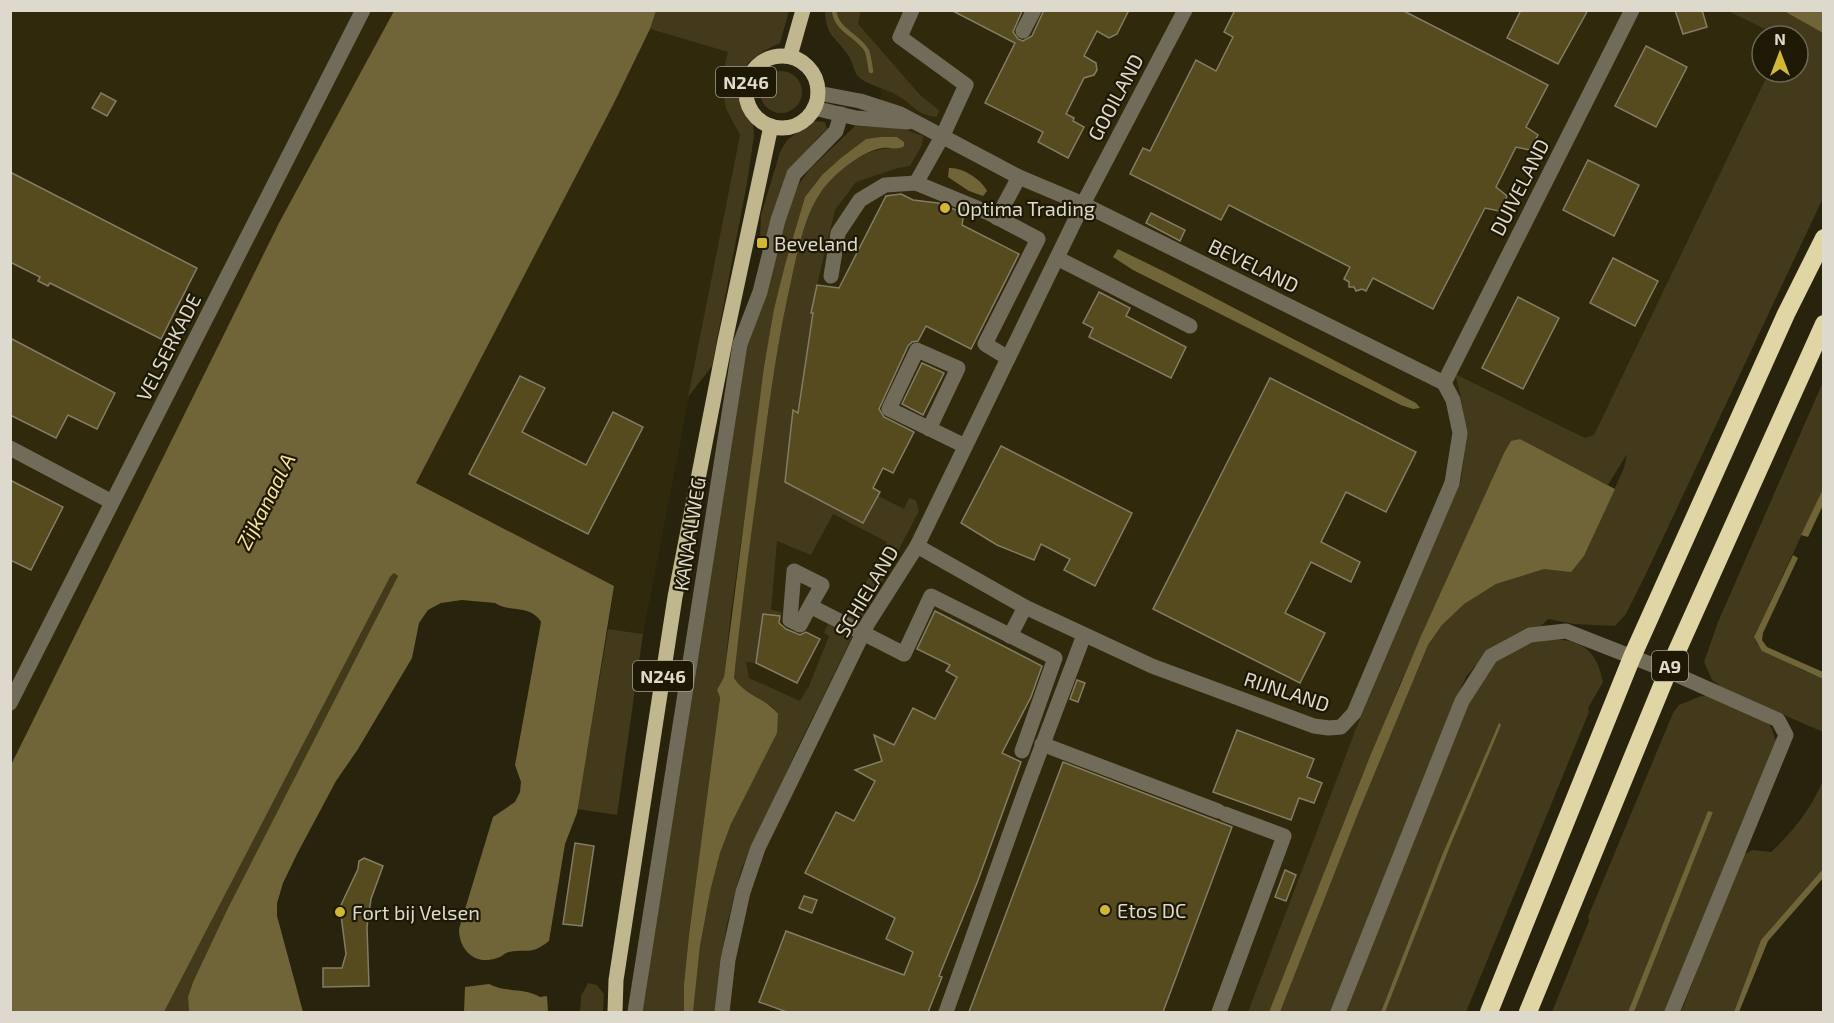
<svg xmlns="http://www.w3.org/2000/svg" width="1834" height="1023" font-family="'Exo 2',sans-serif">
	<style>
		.built { fill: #30290c; fill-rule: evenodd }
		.green { fill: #423a1b }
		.water { fill: #706539 }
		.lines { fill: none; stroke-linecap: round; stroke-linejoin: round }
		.stream { stroke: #706539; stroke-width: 4.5 }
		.building { fill: #554b1e; stroke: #827d65; stroke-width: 1.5 }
		.minor { stroke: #716c59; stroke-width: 15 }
		.major { stroke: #c0b78f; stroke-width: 15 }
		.highway { stroke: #e0d5a4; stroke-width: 18 }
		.poi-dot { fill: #d2b735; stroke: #1e1905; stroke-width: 2 }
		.labels { text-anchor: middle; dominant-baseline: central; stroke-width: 4.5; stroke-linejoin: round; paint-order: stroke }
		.shield { fill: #1e1905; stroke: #a4a091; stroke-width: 1.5 }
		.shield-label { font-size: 18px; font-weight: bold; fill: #dddacd }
		.street-label { font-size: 20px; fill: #dddacd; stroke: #1e1905 }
		.poi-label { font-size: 20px; fill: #dddacd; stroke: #1e1905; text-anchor: start }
		.water-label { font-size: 21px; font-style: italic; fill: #f4e399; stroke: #1e1905 }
	</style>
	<rect width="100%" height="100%" fill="#28230d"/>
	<g class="built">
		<polygon points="11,11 394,11 279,223 11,765"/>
		<path d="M858,11H1823V22L1581,523L1477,568L1412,633L1267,1012H684L764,367L866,139L881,96L880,55L854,24ZM1762,36H1798V72H1762Z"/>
		<polygon points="650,29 728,52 721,80 726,109 740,135 643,634 608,629 614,586 416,483 613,105"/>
	</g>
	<g class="green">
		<polygon points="656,11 789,11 780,43 764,51 749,62 741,75 740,98 753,122 754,136 747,183 712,366 688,397 740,135 726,109 721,80 728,52 650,29"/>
		<path d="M825,11H861L858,24L920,95L939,110L937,117C916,115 915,106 900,97C888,89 873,87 861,79C853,74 854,63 848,55C835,36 826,37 825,11Z"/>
		<path d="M1728,11H1784L1823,33V198L1645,576L1626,614L1615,626L1574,624L1548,619L1538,629L1487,652L1466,677L1455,701L1331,1012H1280L1359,811L1428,645L1442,625L1464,603L1496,584L1584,556L1624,468L1627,454L1608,485L1520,439L1504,453L1400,684L1269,1012H1248L1357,726L1461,480C1467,444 1466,409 1455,374L1585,438L1594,435L1769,72H1798V36H1779Z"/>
		<circle cx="781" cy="92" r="21"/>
		<path d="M814,121L825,122L827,129C791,161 781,198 766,241H760L761,215L780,152L787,140Z"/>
		<path d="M855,126L900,128L923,136L922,145L910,166L898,168L856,182L835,210L817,285L843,478L904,509L909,498L916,500L919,511L860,623L848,617L887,542L833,514L811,555L777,541L771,610L782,612L780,616L763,614L756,663L746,662L749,678L800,701L809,686L829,636L824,633L828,624L852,637L799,745L741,870L726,927L716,1012H693L700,946L710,892L720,853L731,824L777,733L774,708L740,688L734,678C742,604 751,531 762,457C769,405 776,352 787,300C795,266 801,221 821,192C836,168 871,144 900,149L897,137L866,139L822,175L805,197L774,309L731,613L724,677L717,690L720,698L689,935L684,984V1012H639L744,347L786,214L799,184L809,170Z"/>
		<polygon points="1823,382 1823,489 1754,637 1757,644 1800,669 1823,679 1823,732 1724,689 1712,680 1704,662 1718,622"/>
		<polygon points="394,573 398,576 396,580 227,910 193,982 188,997 189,1012 164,1012 390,577"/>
		<polygon points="608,629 643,634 617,815 577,809"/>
		<path d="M1556,639C1586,642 1597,653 1603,682L1588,708L1589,712L1466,1012H1343L1471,695L1497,659L1529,642Z"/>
		<polygon points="1701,696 1715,696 1765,719 1771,727 1776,741 1668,1012 1634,1012 1713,812 1709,811 1628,1012 1552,1012 1589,921 1588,917 1673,713 1679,705"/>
		<path d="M1823,780V869L1761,940L1734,1012H1681L1742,856L1752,850L1771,852C1792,833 1813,806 1823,780Z"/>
		<polygon points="588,983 597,985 604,994 603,1012 580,1012 581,996"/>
	</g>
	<g class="water">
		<path d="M394,11H656L650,29L613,105L416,483L614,586L577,813L565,844L549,941C530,956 529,948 509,952C504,953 502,957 497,958C475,966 459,950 459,929L493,817L515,802L520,792L521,782L515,765L541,622C530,604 510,613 495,603L462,600L441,603L428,610L419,623L412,658L358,749L336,781L297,854L283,883L277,903V916L303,1012H189L188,997L193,982L227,910L396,580L398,576L394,573L390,577L164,1012H11V765L279,223Z"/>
		<polygon points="1784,11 1823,11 1823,33"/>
		<path d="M881,137H897L904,142V146C898,151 890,147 882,148C862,151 832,175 821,192C801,221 795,266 787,300C776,352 769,405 762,457C751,531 742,604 734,678C745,696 766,698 778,714L777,733L731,824L720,853L710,892L700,946L693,1012H684V984L689,935L720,698L717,690L724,677L764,367L774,309L785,265L805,197L822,175L841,158L866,139Z"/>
		<path d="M949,168C962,167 981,179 987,191L983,196L969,191L948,177Z"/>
		<polygon points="1118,249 1165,272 1416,403 1420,408 1413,409 1401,405 1133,270 1113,257"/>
		<polygon points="1520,439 1615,489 1584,556 1571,572 1544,569 1496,584 1464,604 1442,625 1428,645 1359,811 1280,1012 1269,1012 1371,754 1421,636 1504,453 1511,441"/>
		<polygon points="1823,489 1823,505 1808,537 1801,535"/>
		<polygon points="1793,555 1798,558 1763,633 1762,640 1767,647 1823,672 1823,679 1762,651 1754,637"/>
		<polygon points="1499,723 1501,725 1450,846 1385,1012 1381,1012 1443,853"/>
		<polygon points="1708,811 1713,812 1634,1012 1628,1012"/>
		<polygon points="1823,869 1823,878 1768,941 1739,1012 1734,1012 1761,940"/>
		<path d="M489,984C506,993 524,987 540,997L547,996L548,1012H464L465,987Z"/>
	</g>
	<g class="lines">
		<path class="stream" d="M834,10C836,31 858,35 867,51C869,57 870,65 871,71"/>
	</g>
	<g class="building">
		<polygon points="951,10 1020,10 1022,11 1013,32 1018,39 1023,41 1032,36 1044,10 1129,10 1117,34 1109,38 1097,31 1084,56 1096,63 1097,70 1094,75 1084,78 1066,114 1074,118 1073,121 1084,127 1068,158 1038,142 1043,132 985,103 1015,43"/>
		<polygon points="1235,10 1402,10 1548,85 1526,127 1538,135 1530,150 1516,147 1496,187 1507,196 1499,211 1485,208 1433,309 1373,278 1366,291 1362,289 1356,291 1354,287 1349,287 1349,282 1344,279 1350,267 1229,205 1221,220 1130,174 1143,148 1150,151 1196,60 1216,71 1233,37 1224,32"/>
		<polygon points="1521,10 1588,10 1558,64 1507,38"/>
		<polygon points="1675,10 1702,10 1707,27 1683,34"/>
		<polygon points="1646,46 1687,67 1656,127 1615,106"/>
		<polygon points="101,93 116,101 107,116 92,108"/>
		<polygon points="1588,160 1639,185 1614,236 1563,210"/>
		<polygon points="10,172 197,268 161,339 50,283 48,286 38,281 40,277 10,262"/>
		<polygon points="901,194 913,200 938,203 964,213 962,225 1019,254 971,349 926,326 918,341 912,342 908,346 879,409 884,417 914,432 893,473 883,468 873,488 880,492 863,523 785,482 793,410 798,413 813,313 811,313 817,285 839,288 886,196"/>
		<polygon points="1151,213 1185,230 1180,241 1146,223"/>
		<polygon points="1613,258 1658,281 1635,326 1590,303"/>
		<polygon points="1099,292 1130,308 1126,316 1186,347 1171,378 1089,337 1093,328 1083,323"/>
		<polygon points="1518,297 1559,318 1523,389 1482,368"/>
		<polygon points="10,338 115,393 97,429 68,415 56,438 10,415"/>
		<polygon points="922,363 944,373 923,415 902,404"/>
		<polygon points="520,376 545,388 522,432 586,465 613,412 643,427 588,534 469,474"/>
		<polygon points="1270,378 1416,452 1386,512 1346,492 1321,542 1360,562 1351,582 1311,562 1296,592 1285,613 1325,633 1300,683 1153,609"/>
		<polygon points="1001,446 1132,513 1095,586 1064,570 1070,559 1041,544 1034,560 997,545 961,523"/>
		<polygon points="10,480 63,507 31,570 10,560"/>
		<polygon points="935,611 1042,666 1031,697 1002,753 1021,762 977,883 939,976 942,977 928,1012 787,1012 759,1002 786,931 904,975 913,952 886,939 895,918 805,873 836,812 854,821 875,781 855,770 882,761 874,735 894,745 913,708 935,719 957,677 946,671 950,665 917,649"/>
		<polygon points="763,614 780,616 779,623 786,629 800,635 806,632 820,639 797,683 756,663"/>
		<polygon points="1077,680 1085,683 1078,702 1070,699"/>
		<polygon points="1237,730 1314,759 1307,777 1322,783 1314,803 1299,798 1291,820 1213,792"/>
		<polygon points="1063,762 1232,827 1163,1012 969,1012"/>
		<polygon points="575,843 594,846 582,926 563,924"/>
		<polygon points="364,858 383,866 371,899 367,927 369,986 323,987 323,968 342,968 346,954 340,907 358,869 359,861"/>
		<polygon points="1285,870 1296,875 1286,901 1275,897"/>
		<polygon points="804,896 817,900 812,913 799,908"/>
	</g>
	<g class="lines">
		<g class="minor">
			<polyline points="912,10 900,37 966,85 943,135 916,183"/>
			<polyline points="1023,31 1034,10"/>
			<polyline points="818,93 860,101 900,114 1019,177 1083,204 1444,383"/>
			<polyline points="814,108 856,118 908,122"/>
			<polyline points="997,218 1019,177"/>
			<polyline points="1057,258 1190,326"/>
			<polyline points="831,276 838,233 860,200 885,185 916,183 989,213 1038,239 985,344 1008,358"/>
			<polyline points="1444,383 1632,10"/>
			<polyline points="929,429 958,368 917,350 889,409 965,446"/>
			<polyline points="10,448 112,502"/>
			<polyline points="917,546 1025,607 1152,666 1314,726 1329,728 1341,727 1354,713 1452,483 1460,433 1453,400 1444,383"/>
			<polyline points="810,606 800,625 790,620 794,571 822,585 810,606 904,654 931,596 1055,658 1022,751"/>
			<polyline points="1010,636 1025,607"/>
			<polyline points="10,703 363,10"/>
			<polyline points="1042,744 1218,811"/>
			<polyline points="635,1012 740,344 760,292 778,220 794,174 836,131 841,114"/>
			<polyline points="722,1012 728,960 743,892 758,848 868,623 917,546 1083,204 1185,10"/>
			<polyline points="946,1012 1024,794 1084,635"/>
			<polyline points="1219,1012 1284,836 1225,814"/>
			<polyline points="1338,1012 1462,701 1491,656 1530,635 1566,631 1668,671 1778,720 1786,735 1672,1012"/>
		</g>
		<g class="major">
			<polyline points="790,56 803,10"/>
			<circle cx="782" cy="92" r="36"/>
			<polyline points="615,1012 616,980 675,597 725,341 771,126"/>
		</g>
		<g class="highway">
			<polyline points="1489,1012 1632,657 1786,314 1824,238"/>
			<polyline points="1528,1012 1668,671 1824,324"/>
		</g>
	</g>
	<g class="poi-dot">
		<circle cx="945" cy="208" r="6"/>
		<rect x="756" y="237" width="12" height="12" rx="3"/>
		<circle cx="1105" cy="910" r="6"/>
		<circle cx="340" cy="912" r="6"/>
	</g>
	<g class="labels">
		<g class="shield">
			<rect x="716" y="67" width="60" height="30" rx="4.5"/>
			<rect x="1652" y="651" width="36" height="30" rx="4.5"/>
			<rect x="633" y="661" width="60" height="30" rx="4.5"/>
		</g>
		<g class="shield-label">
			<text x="746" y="82">N246</text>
			<text x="1670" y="666">A9</text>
			<text x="663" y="676">N246</text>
		</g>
		<g class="street-label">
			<text transform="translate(1115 97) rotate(-62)">GOOILAND</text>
			<text transform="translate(1519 187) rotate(-63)">DUIVELAND</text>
			<text transform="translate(1254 265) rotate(26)">BEVELAND</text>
			<text transform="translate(168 347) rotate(-63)">VELSERKADE</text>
			<text transform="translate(689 534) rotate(-81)">KANAALWEG</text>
			<text transform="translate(866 591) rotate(-59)">SCHIELAND</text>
			<text transform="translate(1287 691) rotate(18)">RIJNLAND</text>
		</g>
		<g class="poi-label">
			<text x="957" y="208">Optima Trading</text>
			<text x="774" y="243">Beveland</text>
			<text x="1117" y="910">Etos DC</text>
			<text x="352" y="912">Fort bij Velsen</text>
		</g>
		<g class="water-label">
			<text transform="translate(265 501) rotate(-63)">Zijkanaal A</text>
		</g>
	</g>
	<rect width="1834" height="1023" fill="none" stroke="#dddacd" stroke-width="24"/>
	<g transform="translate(1780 54)"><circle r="28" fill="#1e1905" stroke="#6a6655" stroke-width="1.5"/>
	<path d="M0-4.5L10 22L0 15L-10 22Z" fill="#d2b735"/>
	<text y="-9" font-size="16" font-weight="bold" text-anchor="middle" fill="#dddacd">N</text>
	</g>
</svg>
